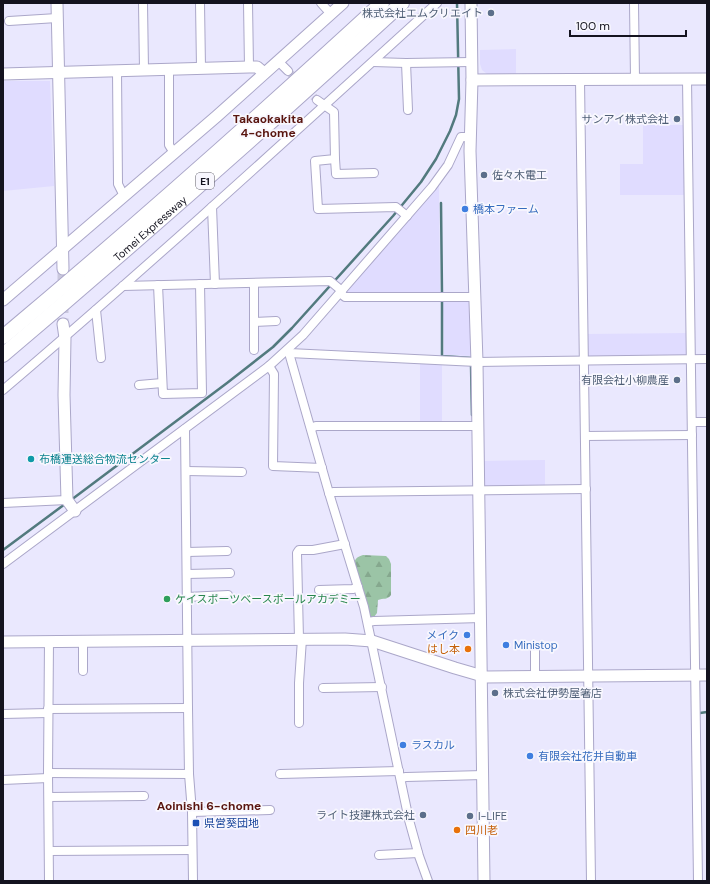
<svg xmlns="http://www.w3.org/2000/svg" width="710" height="884" font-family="'DM Sans','Noto Sans JP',sans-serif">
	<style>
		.built { fill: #e0dcff }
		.forest { fill: url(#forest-firs) }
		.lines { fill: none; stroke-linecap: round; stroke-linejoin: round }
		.stream { stroke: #527a7e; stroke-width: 2.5 }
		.street-tunnel { stroke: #cac8dd; stroke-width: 8; stroke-dasharray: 8 4; stroke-linecap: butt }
		.secondary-tunnel { stroke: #cac8dd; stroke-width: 11; stroke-dasharray: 11 5.5; stroke-linecap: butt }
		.street-casing { stroke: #aba7c9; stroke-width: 10 }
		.secondary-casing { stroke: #aba7c9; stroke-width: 13 }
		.highway-casing { stroke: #aba7c9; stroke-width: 16 }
		.street { stroke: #fff; stroke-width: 8 }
		.secondary { stroke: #fff; stroke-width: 11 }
		.highway { stroke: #fff; stroke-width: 14 }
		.service-dot { fill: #5c6f8a; stroke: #f8f7fe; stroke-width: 1.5 }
		.shop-dot { fill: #3f7fe0; stroke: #f8f7fe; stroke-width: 1.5 }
		.culture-dot { fill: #0f9aa8; stroke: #f8f7fe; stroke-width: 1.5 }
		.leisure-dot { fill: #2e9e5b; stroke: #f8f7fe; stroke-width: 1.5 }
		.food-dot { fill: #e8710a; stroke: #f8f7fe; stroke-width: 1.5 }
		.transit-dot { fill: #1a4fb4; stroke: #f8f7fe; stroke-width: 1.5 }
		.labels { text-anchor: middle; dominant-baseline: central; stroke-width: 3.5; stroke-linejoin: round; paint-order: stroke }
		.shield { fill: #f8f7fe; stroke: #585762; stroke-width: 1 }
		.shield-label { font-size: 10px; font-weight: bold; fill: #14131f }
		.service-label { font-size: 11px; fill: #4e5e75; stroke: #f8f7fe; text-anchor: end }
		.shop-label { font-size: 11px; fill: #366cbe; stroke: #f8f7fe; text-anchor: start }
		.street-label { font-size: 11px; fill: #14131f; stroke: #f8f7fe }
		.culture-label { font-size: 11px; fill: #0d838f; stroke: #f8f7fe; text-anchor: start }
		.leisure-label { font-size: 11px; fill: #27864d; stroke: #f8f7fe; text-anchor: start }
		.food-label { font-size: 11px; fill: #c56008; stroke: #f8f7fe; text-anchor: end }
		.transit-label { font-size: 11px; fill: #164399; stroke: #f8f7fe; text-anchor: start }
		.neighbourhood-label { font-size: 12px; font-weight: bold; fill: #59150f; stroke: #f8f7fe }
	</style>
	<defs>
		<pattern id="forest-firs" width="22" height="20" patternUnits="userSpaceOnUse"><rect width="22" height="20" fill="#9bc4a6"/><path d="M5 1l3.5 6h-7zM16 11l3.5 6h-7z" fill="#85a88e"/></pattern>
	</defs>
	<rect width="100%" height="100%" fill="#eae8fe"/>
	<g class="built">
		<polygon points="516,49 516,76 493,76 487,74 482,70 480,64 480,50"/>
		<polygon points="3,81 50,81 54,186 3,191"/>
		<polygon points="643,125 685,125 686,195 620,195 620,164 643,164"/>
		<polygon points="439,184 440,294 347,294 346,292"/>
		<polygon points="443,300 468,300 471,302 472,356 444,355"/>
		<polygon points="688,333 688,354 686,356 589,357 587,355 586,334"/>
		<polygon points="420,362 442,363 442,423 420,423"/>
		<polygon points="545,460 545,487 486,487 484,485 483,461"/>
	</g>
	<path class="forest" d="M363,555L386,556L389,559L391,564V595C388,600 383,598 378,600L377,613L374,617H371L369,615L354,565C355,558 357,557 363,555Z"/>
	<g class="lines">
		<g class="stream">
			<polyline points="441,203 442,294"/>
			<polyline points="442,300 442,356 471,358"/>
			<polyline points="471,365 472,415"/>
			<polyline points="71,500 227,383 273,347 292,328 393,216 421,182 436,159 450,131 456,115 459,99 457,3"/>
			<polyline points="3,550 65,504"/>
			<polyline points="700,713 707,712"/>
		</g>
		<polyline class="street-tunnel" points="288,71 317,100"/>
		<polyline class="secondary-tunnel" points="63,269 63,324"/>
		<defs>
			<g id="street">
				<polyline points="143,3 144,70"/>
				<polyline points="200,3 201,68"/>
				<polyline points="248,3 249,67"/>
				<polyline points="321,3 331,14"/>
				<polyline points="634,3 635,79"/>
				<polyline points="9,21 57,18"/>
				<polyline points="278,61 288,71"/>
				<polyline points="373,62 406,63 471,62"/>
				<polyline points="406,63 408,110"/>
				<polyline points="169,69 169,145 174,153"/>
				<polyline points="117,71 118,184 124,196"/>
				<polyline points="687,79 698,881"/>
				<polyline points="580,80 591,881"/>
				<polyline points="317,100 334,112 335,159 315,161 318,209 396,207 407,216"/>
				<polyline points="335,159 336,174 374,173"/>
				<polyline points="212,207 215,284"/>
				<polyline points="158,285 163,394 202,393 200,284"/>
				<polyline points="123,286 330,281 342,291"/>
				<polyline points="340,293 345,297 475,297"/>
				<polyline points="96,310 101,358"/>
				<polyline points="254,322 276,321"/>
				<polyline points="254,350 254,283"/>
				<polyline points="287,351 289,353 329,493 364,607 409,820 419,856 428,881"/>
				<polyline points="289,353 477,362 707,359"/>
				<polyline points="269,366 274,374 273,466 322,468"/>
				<polyline points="139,385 162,383"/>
				<path d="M3,390C151,264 294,133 437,3"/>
				<polyline points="692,422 707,422"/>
				<polyline points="311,428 316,426 478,426"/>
				<polyline points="185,429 188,708 189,774 192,812 193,881"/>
				<polyline points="585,436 692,435"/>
				<polyline points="186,471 242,472"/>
				<polyline points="329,493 334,492 586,489"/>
				<polyline points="3,503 67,500"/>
				<polyline points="187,552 227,551"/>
				<polyline points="3,564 269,366 303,335 432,187 448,165 461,137 471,137"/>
				<polyline points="187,574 230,573"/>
				<polyline points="319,590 353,589 358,587"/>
				<polyline points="187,597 228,595"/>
				<polyline points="368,622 374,621 481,618"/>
				<polyline points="299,639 297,553 299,550 313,550 345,544"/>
				<polyline points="49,641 48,773 49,881"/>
				<polyline points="83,641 83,671"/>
				<polyline points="535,647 535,676"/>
				<polyline points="323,688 382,687"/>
				<polyline points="48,709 188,708"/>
				<polyline points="3,714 48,713"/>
				<polyline points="299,723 299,683 302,639"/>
				<polyline points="48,773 189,774"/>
				<polyline points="280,774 399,771"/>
				<polyline points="401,778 406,777 483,775"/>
				<polyline points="3,780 48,778"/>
				<polyline points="49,797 144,796"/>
				<polyline points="192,812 270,810"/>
				<polyline points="49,851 192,850"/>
				<polyline points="379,855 418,853"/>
			</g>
			<g id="secondary">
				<polyline points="57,3 63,269"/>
				<polyline points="471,3 472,80 470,151 477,362 484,881"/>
				<polyline points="3,74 249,67 257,67 264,73"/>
				<polyline points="472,80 707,79"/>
				<polyline points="3,300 217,116 343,3"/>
				<polyline points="63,324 65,338 64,395 67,500 75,511"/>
				<polyline points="3,642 345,639 372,641 455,668 486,677 707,675"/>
			</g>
			<g id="highway">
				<path d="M3,337C132,229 258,117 382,3"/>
				<path id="s1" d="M3,355C139,240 271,123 402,3"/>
			</g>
		</defs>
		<use href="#street" class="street-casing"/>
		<use href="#secondary" class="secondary-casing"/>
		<use href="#highway" class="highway-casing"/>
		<use href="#street" class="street"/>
		<use href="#secondary" class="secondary"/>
		<use href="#highway" class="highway"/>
	</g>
	<g class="service-dot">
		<circle cx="491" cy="13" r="4"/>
		<circle cx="677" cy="119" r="4"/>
		<circle cx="484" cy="175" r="4"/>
		<circle cx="677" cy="380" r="4"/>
		<circle cx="495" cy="693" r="4"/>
		<circle cx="423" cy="815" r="4"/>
		<circle cx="470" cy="816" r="4"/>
	</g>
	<g class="shop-dot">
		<circle cx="465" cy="209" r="4"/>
		<circle cx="467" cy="635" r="4"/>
		<circle cx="506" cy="645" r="4"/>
		<circle cx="403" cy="745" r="4"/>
		<circle cx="530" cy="756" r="4"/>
	</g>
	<circle class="culture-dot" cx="31" cy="459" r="4"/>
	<circle class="leisure-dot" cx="167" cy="599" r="4"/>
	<g class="food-dot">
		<circle cx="468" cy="649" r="4"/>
		<circle cx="457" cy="830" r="4"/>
	</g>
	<rect class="transit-dot" x="192" y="819" width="8" height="8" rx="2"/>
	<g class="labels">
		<rect class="shield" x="196" y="173" width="18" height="16" rx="3"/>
		<g class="shield-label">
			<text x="205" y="181">E1</text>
		</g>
		<g class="service-label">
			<text x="483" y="13">株式会社エムクリエイト</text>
			<text x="669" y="119">サンアイ株式会社</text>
			<text x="492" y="175" text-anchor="start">佐々木電工</text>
			<text x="669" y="380">有限会社小柳農産</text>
			<text x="503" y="693" text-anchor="start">株式会社伊勢屋箸店</text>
			<text x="415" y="815">ライト技建株式会社</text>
			<text x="478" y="816" text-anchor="start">I-LIFE</text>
		</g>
		<g class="shop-label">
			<text x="473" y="209">橋本ファーム</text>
			<text x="459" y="635" text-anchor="end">メイク</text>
			<text x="514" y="645">Ministop</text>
			<text x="411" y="745">ラスカル</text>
			<text x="538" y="756">有限会社花井自動車</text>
		</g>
		<g class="street-label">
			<text stroke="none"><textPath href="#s1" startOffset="194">Tomei Expressway</textPath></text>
		</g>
		<g class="culture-label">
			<text x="39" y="459">布橋運送総合物流センター</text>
		</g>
		<g class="leisure-label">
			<text x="175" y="599">ケイスポーツベースボールアカデミー</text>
		</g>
		<g class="food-label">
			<text x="460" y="649">はし本</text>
			<text x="465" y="830" text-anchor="start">四川老</text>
		</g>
		<g class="transit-label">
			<text x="204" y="823">県営葵団地</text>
		</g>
		<g class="neighbourhood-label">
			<text x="268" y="119">Takaokakita<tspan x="268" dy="14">4-chome</tspan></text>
			<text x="209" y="806">Aoinishi 6-chome</text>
		</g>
	</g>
	<rect width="710" height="884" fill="none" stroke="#14131f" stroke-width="8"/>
	<path d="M570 30v6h116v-6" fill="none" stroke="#14131f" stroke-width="2"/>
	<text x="576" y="30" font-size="12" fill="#14131f" stroke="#f8f7fe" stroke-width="3" paint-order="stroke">100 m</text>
</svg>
